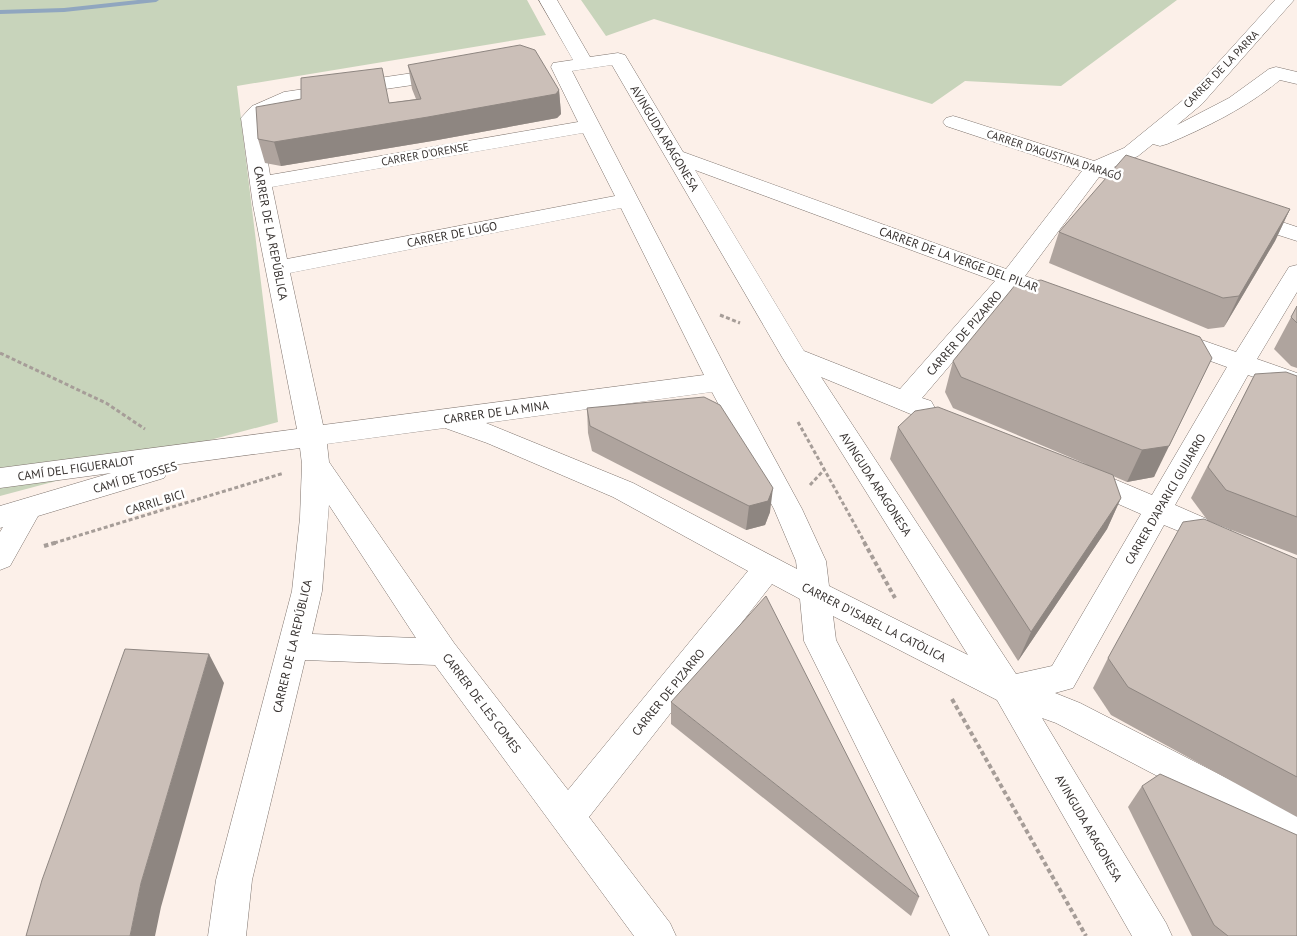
<svg xmlns="http://www.w3.org/2000/svg" width="1297" height="936" font-family="'PT Sans',sans-serif">
	<style>
		.green { fill: #c8d4bb }
		.lines { fill: none; stroke-linecap: round; stroke-linejoin: round }
		.stream { fill: #90a6bf; fill-rule: evenodd }
		.minor-casing { stroke: #7f746e; stroke-width: 1 }
		.path-far1 { stroke: #a69d98; stroke-width: 3; stroke-dasharray: 4 2.5; stroke-linecap: butt }
		.path { stroke: #a69d98; stroke-width: 4; stroke-dasharray: 4.5 3; stroke-linecap: butt }
		.minor { fill: #fff; fill-rule: evenodd }
		.wall { fill: #afa49e }
		.shaded-wall { fill: #8e8681 }
		.building { fill: #cbbfb8; stroke: #8e8681 }
		.labels { text-anchor: middle; dominant-baseline: central; stroke-width: 5; stroke-linejoin: round; paint-order: stroke }
		.far-street-label { font-size: 11px; fill: #383331; stroke: #fff }
		.street-label { font-size: 12px; fill: #383331; stroke: #fff }
	</style>
	<rect width="100%" height="100%" fill="#fcf0e9"/>
	<g class="green">
		<polygon points="0,0 527,0 546,35 237,86 278,422 0,496"/>
		<polygon points="581,0 1177,0 1061,86 965,81 932,104 654,19 606,36"/>
	</g>
	<g class="lines">
		<polygon class="stream" points="138,0 159,0 156,2 64,12 0,14 0,10 64,8"/>
		<defs>
			<g id="minor">
				<path d="M539,0H557L590,57L618,53L625,55L683,152L1006,269L1082,171L946,126L943,122L946,118L953,116L960,118L1094,161L1124,148L1188,96L1275,0H1294L1202,104L1177,125L1229,98L1269,69L1276,67L1297,72V84L1280,80C1246,108 1207,127 1167,144L1160,146L1153,144L1138,156L1114,167L1121,169L1124,174L1121,179L1113,180L1099,177L1025,276L1066,291L1070,296L1066,301L1058,304L1015,289L922,398L931,401L935,408L931,415L922,417L913,415L821,377L1016,674L1052,666L1141,514L1075,485L1071,478L1075,471L1085,468L1095,471L1152,495L1227,367L1164,344L1161,338L1164,332L1173,330L1236,352L1289,267L1297,265V292L1257,359L1297,373V392L1248,375L1175,505L1230,529L1234,537L1230,545L1220,548L1164,525L1073,688L1055,693L1080,703L1297,814V849L1056,723L1042,718L1166,923L1172,936H1132L997,700L833,616L836,640L989,936H950L804,641L800,599L772,584L589,817L670,923L676,936H634L435,665L305,660L252,880L246,936H208L216,880L292,591L300,518L302,464L300,448L165,466L168,471L164,478L38,516L10,566L0,570V532L3,527L0,528V506L111,473L0,488V468L297,429L253,205L241,118L252,106L284,92L447,68L454,70L457,74L454,78L447,80L289,103L266,114L261,119L270,175L578,122L551,67L553,63L573,60ZM612,65L782,357L968,655L829,586L826,561L802,509L733,382L572,71ZM583,133L615,196L287,259L272,187ZM695,170L995,281L900,389L804,351ZM621,208L704,375L323,425L290,273ZM712,392L774,509L796,561L797,569L633,483L486,423ZM445,428L487,443L613,497L748,571L568,790L454,643L329,462L327,444ZM329,505L416,638L312,634L322,591Z"/>
				<polygon points="1246,210 1297,227 1297,241 1238,222 1235,217 1238,212"/>
			</g>
		</defs>
		<use href="#minor" class="minor-casing"/>
		<g class="path-far1">
			<polyline points="720,315 740,323"/>
			<polyline points="0,353 106,403 145,429"/>
			<polyline points="798,422 865,543"/>
			<polyline points="810,485 824,470"/>
			<polyline points="54,543 284,473"/>
		</g>
		<g class="path">
			<polyline points="864,542 895,598"/>
			<polyline points="44,546 58,542"/>
			<polyline points="952,699 1086,936"/>
		</g>
		<use href="#minor" class="minor"/>
	</g>
	<g class="wall">
		<polygon points="408,65 559,90 561,114 557,118 432,141 281,166 265,163 258,139 301,99 389,103 416,99 412,89"/>
		<polygon points="1290,209 1275,241 1224,327 1208,329 1049,263 1059,232"/>
		<polygon points="1297,306 1297,368 1291,366 1274,349"/>
		<polygon points="1200,337 1154,477 1127,482 1113,476 1121,498 1107,529 1018,661 890,459 898,427 1086,464 953,408 945,392 953,361"/>
		<polygon points="1255,374 1297,376 1297,555 1208,521 1191,498"/>
		<polygon points="587,408 770,512 765,525 746,530 592,451 588,433"/>
		<polygon points="1297,559 1297,817 1111,715 1093,688 1108,658"/>
		<polygon points="671,702 919,897 911,916 671,724"/>
		<polygon points="1142,786 1297,936 1192,936 1128,807"/>
	</g>
	<g class="shaded-wall">
		<polygon points="559,90 561,114 557,118 432,141 281,166 274,142"/>
		<polygon points="1290,209 1275,241 1224,327 1239,296"/>
		<polygon points="1212,358 1154,477 1127,482 1142,450"/>
		<polygon points="773,488 770,512 765,525 746,530 749,506"/>
		<polygon points="1121,498 1107,529 1018,661 1031,632"/>
		<polygon points="209,654 224,683 161,907 155,936 130,936 141,883"/>
	</g>
	<g class="building">
		<polygon points="520,45 535,50 559,90 556,94 428,117 274,142 258,139 256,107 301,99 301,78 382,68 389,103 421,99 408,65"/>
		<polygon points="1126,155 1290,209 1239,296 1223,298 1059,232"/>
		<polygon points="1041,280 1200,337 1212,358 1169,446 1142,450 961,377 953,361 1016,284"/>
		<polygon points="1297,306 1297,323 1291,317"/>
		<polygon points="1286,372 1297,376 1297,517 1226,490 1208,467 1255,374"/>
		<polygon points="704,397 720,405 773,488 768,501 749,506 590,426 587,408"/>
		<polygon points="938,407 1113,475 1121,498 1031,632 898,427 915,411"/>
		<polygon points="1204,519 1297,559 1297,777 1128,687 1108,658 1183,522"/>
		<polygon points="766,596 919,897 671,702"/>
		<polygon points="125,649 209,654 141,883 130,936 26,936 42,880"/>
		<polygon points="1160,774 1297,835 1297,936 1228,936 1214,925 1142,786"/>
	</g>
	<g class="labels">
		<g class="far-street-label">
			<text transform="translate(1221 69) rotate(-46)">CARRER DE LA PARRA</text>
			<text transform="translate(425 154) rotate(-10)">CARRER D'ORENSE</text>
			<text transform="translate(1054 155) rotate(18)">CARRER D'AGUSTINA D'ARAGÓ</text>
		</g>
		<g class="street-label">
			<text transform="translate(665 138) rotate(59)">AVINGUDA ARAGONESA</text>
			<text transform="translate(271 233) rotate(79)">CARRER DE LA REPÚBLICA</text>
			<text transform="translate(452 234) rotate(-11)">CARRER DE LUGO</text>
			<text transform="translate(959 259) rotate(20)">CARRER DE LA VERGE DEL PILAR</text>
			<text transform="translate(964 333) rotate(-49)">CARRER DE PIZARRO</text>
			<text transform="translate(496 412) rotate(-8)">CARRER DE LA MINA</text>
			<text transform="translate(76 468) rotate(-8)">CAMÍ DEL FIGUERALOT</text>
			<text transform="translate(135 477) rotate(-16)">CAMÍ DE TOSSES</text>
			<text transform="translate(876 484) rotate(57)">AVINGUDA ARAGONESA</text>
			<text transform="translate(1165 499) rotate(-60)">CARRER D'APARICI GUIJARRO</text>
			<text transform="translate(155 502) rotate(-17)">CARRIL BICI</text>
			<text transform="translate(874 622) rotate(27)">CARRER D'ISABEL LA CATÒLICA</text>
			<text transform="translate(292 646) rotate(-77)">CARRER DE LA REPÚBLICA</text>
			<text transform="translate(668 692) rotate(-51)">CARRER DE PIZARRO</text>
			<text transform="translate(482 703) rotate(53)">CARRER DE LES COMES</text>
			<text transform="translate(1089 828) rotate(60)">AVINGUDA ARAGONESA</text>
		</g>
	</g>
</svg>
